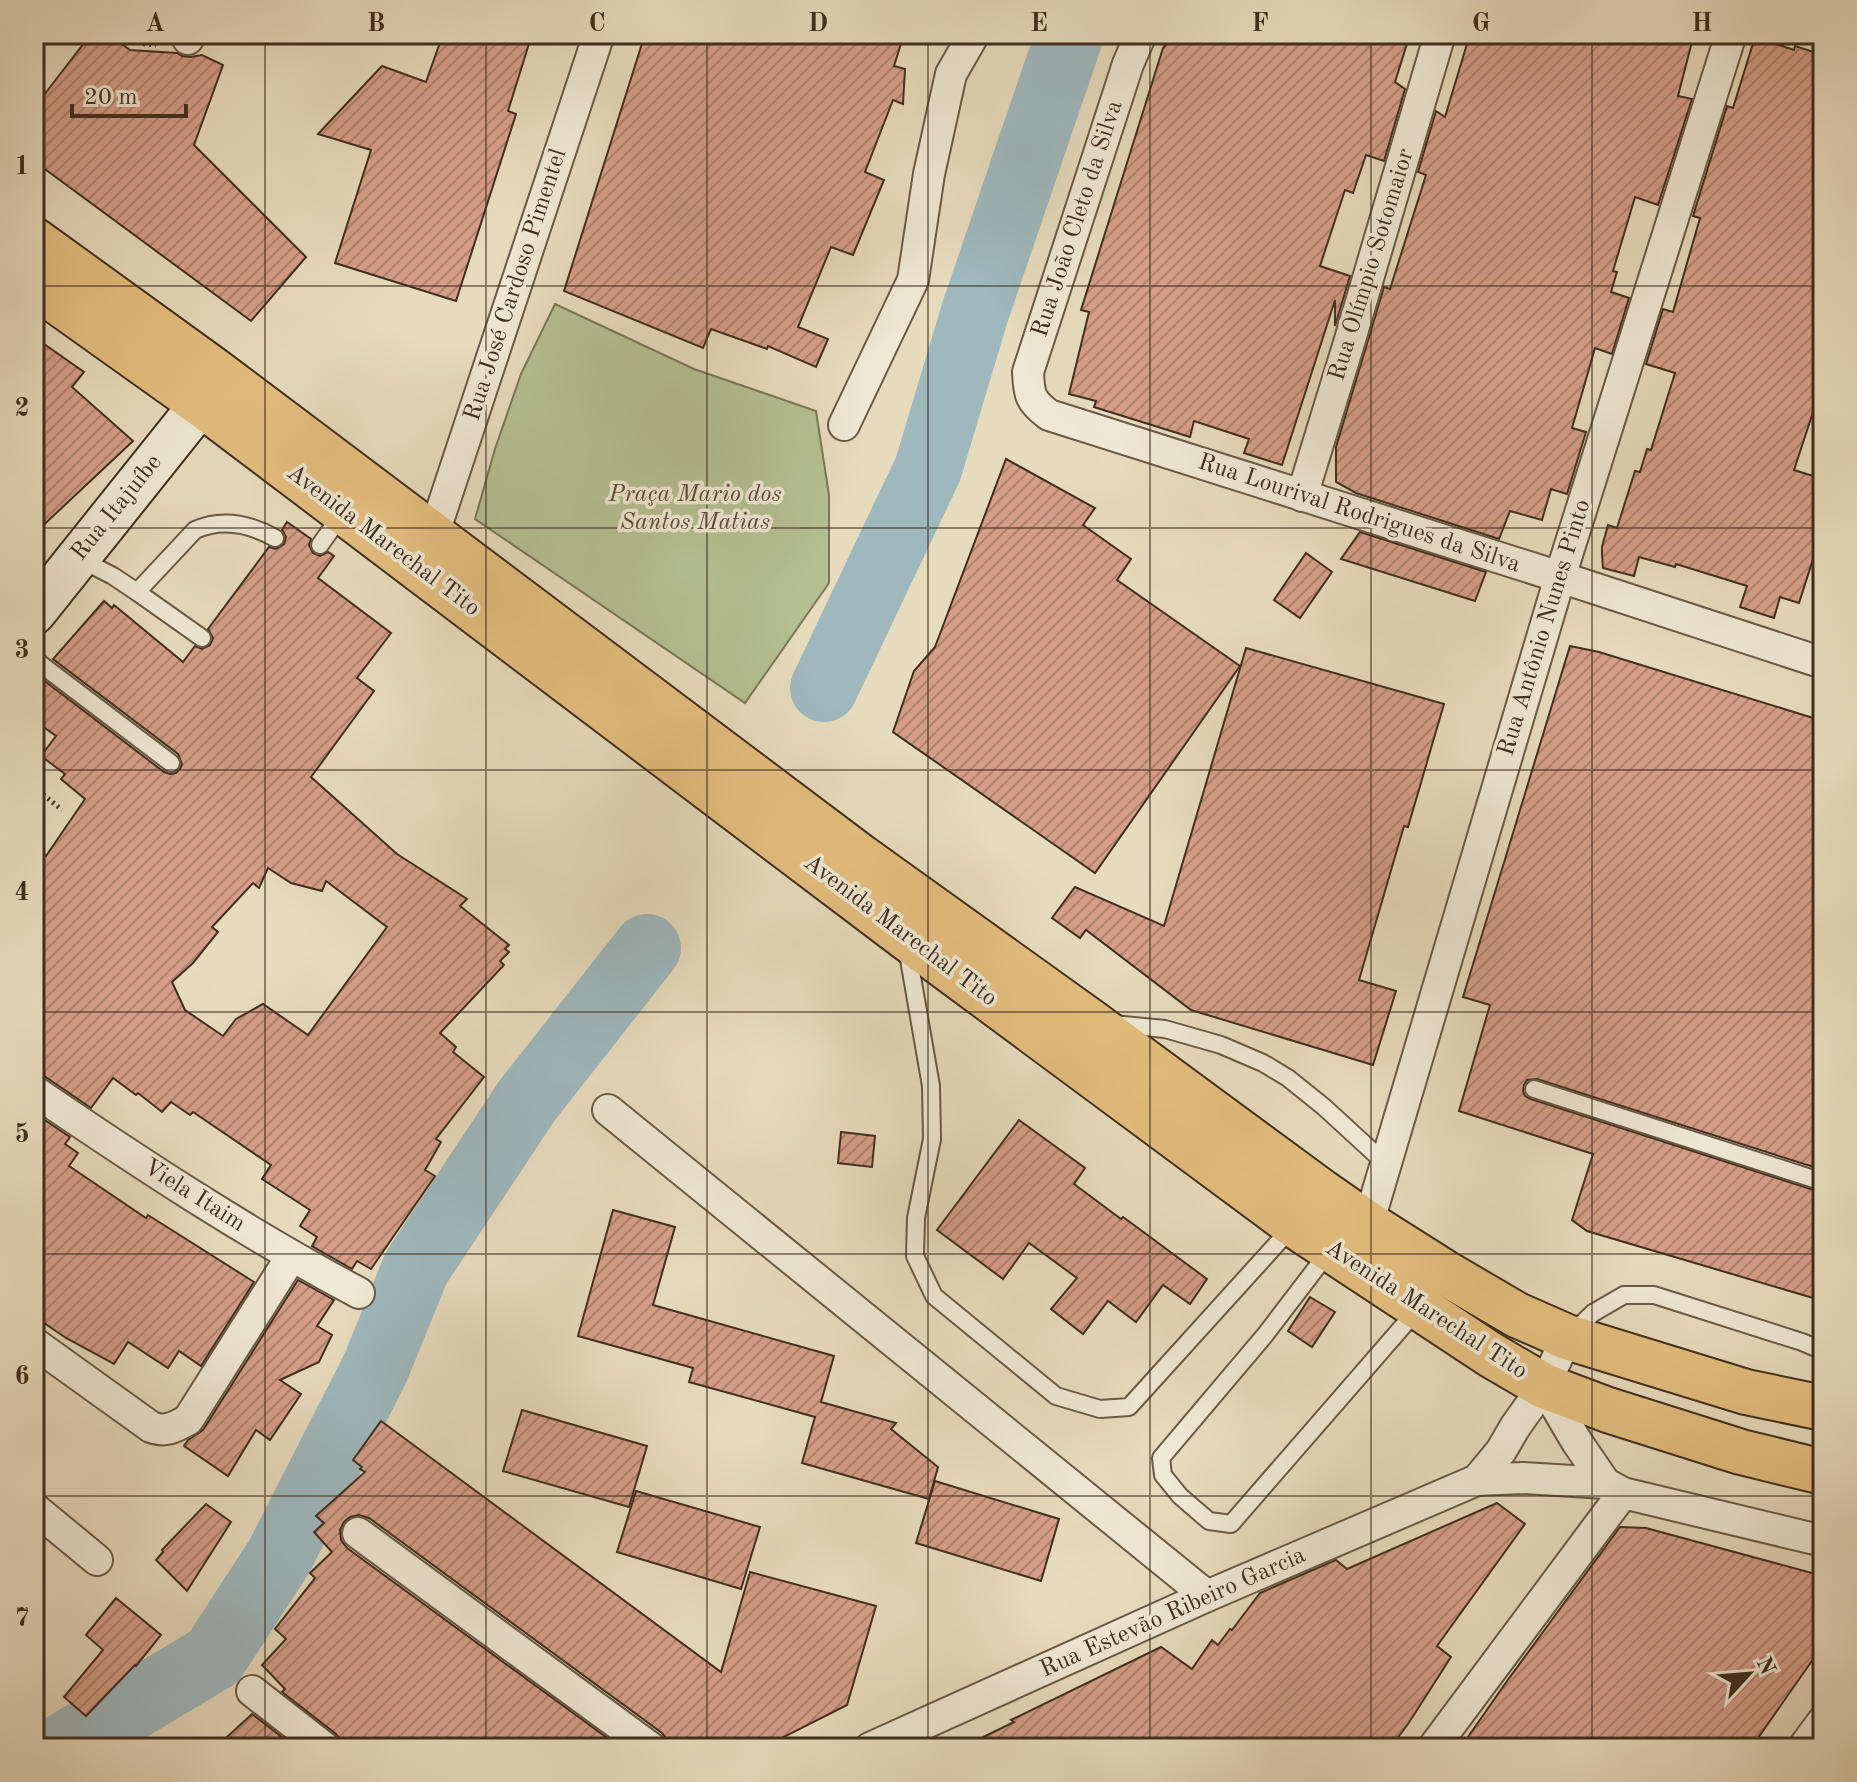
<svg xmlns="http://www.w3.org/2000/svg" width="1857" height="1782" font-family="'Old Standard TT',serif">
	<style>
		.park { fill: #b4c092; stroke: #7a7758; stroke-width: 2 }
		.lines { fill: none; stroke-linecap: round; stroke-linejoin: round }
		.river { stroke: #9eb8be; stroke-width: 68 }
		.building { fill: url(#building-hatch); stroke: #402e1f; stroke-width: 2; fill-rule: evenodd }
		.lane-casing { stroke: #6a5946; stroke-width: 20 }
		.street-casing { stroke: #6a5946; stroke-width: 34 }
		.secondary-casing { stroke: #402e1f; stroke-width: 46 }
		.primary-casing { stroke: #402e1f; stroke-width: 48 }
		.path { stroke: #402e1f; stroke-width: 5; stroke-dasharray: 2 4; stroke-linecap: butt }
		.lane { stroke: #efe8d4; stroke-width: 16 }
		.street { stroke: #efe8d4; stroke-width: 30 }
		.secondary { stroke: #efe8d4; stroke-width: 42 }
		.primary { stroke: #e4be7e; stroke-width: 44 }
		.grid { fill: none; stroke: #402e1f; stroke-width: 2; stroke-opacity: 0.55 }
		.labels { text-anchor: middle; dominant-baseline: central; stroke-width: 7; stroke-linejoin: round; paint-order: stroke }
		.street-label { font-size: 24px; fill: #402e1f; stroke: #efe8d4 }
		.park-label { font-size: 24px; font-style: italic; fill: #574b36; stroke: #efe8d4 }
		.neatline { fill: none; stroke: #402e1f; stroke-width: 3 }
		.grid-label { font-size: 26px; text-anchor: middle; font-weight: bold; fill: #402e1f }
	</style>
	<defs>
		<pattern id="building-hatch" width="6" height="6" patternUnits="userSpaceOnUse" patternTransform="scale(2)"><rect width="6" height="6" fill="#d69e89"/><path d="M-1 1l2-2M0 6l6-6M5 7l2-2" fill="none" stroke="#af816f"/></pattern>
	</defs>
	<rect width="100%" height="100%" fill="#e7dbbd"/>
	<filter id="stains"><feTurbulence type="fractalNoise" baseFrequency=".0025" numOctaves="4"/><feColorMatrix values="0 0 0 0 .2 0 0 0 0 .09 0 0 0 0 .02 0 0 0 .5 -.17"/></filter>
	<radialGradient id="worn" r=".72"><stop offset=".6" stop-color="#630" stop-opacity="0"/><stop offset="1" stop-color="#630" stop-opacity=".3"/></radialGradient>
	<polygon class="park" points="555,304 694,369 816,411 829,495 829,583 745,703 475,519 495,449 521,374"/>
	<g class="lines">
		<g class="river">
			<polyline points="824,688 928,469 975,312 1070,34"/>
			<polyline points="62,1748 214,1657 279,1557 375,1369 416,1268 526,1102 647,948"/>
		</g>
	</g>
	<g class="building">
		<polygon points="91,34 108,34 130,50 177,53 182,56 190,57 202,55 223,65 194,145 306,257 251,321 34,161 34,108"/>
		<polygon points="443,34 532,34 508,111 516,114 456,301 335,263 371,150 318,134 382,66 426,82"/>
		<polygon points="645,34 904,34 894,66 905,69 903,104 893,100 865,172 884,180 853,255 831,247 798,327 828,339 816,367 768,346 767,349 711,329 703,348 564,291"/>
		<polygon points="1175,34 1410,34 1395,82 1405,89 1384,161 1366,155 1353,193 1345,190 1320,266 1350,276 1335,326 1335,300 1282,465 1244,453 1249,439 1194,421 1190,437 1094,407 1096,401 1069,394 1089,312 1081,310 1163,48"/>
		<polygon points="1470,34 1694,34 1678,96 1692,99 1658,205 1635,197 1613,271 1617,272 1611,292 1629,298 1612,354 1595,348 1572,428 1586,432 1567,494 1551,489 1542,520 1510,511 1499,539 1356,493 1336,482 1336,447 1384,287 1390,289 1426,175 1418,172 1436,111 1445,117"/>
		<polygon points="1755,37 1794,50 1795,46 1823,55 1823,402 1817,400 1794,470 1823,479 1823,528 1799,603 1780,597 1774,618 1740,607 1747,586 1676,564 1675,567 1639,557 1634,576 1603,568 1602,554 1602,547 1608,525 1617,528 1635,471 1640,472 1647,449 1651,450 1675,373 1646,364 1663,309 1673,312 1700,218 1693,216 1727,106 1733,108"/>
		<polygon points="34,337 84,372 72,387 133,441 34,534"/>
		<polygon points="1006,459 1095,508 1083,525 1131,559 1117,580 1240,666 1095,873 893,732 914,671 935,647"/>
		<path d="M287,522L311,539L309,545L313,553L320,556L328,552L334,556L318,578L391,633L357,678L374,691L311,777L397,854L467,899L460,906L509,945L505,949L509,952L500,961L504,965L440,1033L456,1047L453,1052L484,1077L436,1139L441,1142L425,1170L435,1176L371,1269L357,1261L352,1269L312,1246L317,1237L300,1226L310,1210L262,1179L271,1165L193,1112L190,1115L171,1102L162,1112L138,1093L136,1095L113,1078L91,1108L44,1076L34,1073V846L46,856L85,799L61,779L65,774L41,756L56,736L34,720V681L38,676L164,772L170,774L176,773L180,769L182,764L178,754L53,659L104,601L112,608L114,605L183,662L195,646L202,649L210,645L213,638L208,629L269,547L276,549L284,544L286,537L282,530ZM268,868L291,883L322,891L326,881L387,927L308,1035L263,1004L236,1019L223,1036L185,1010L172,982L193,963L218,932L212,927L253,883L259,888Z"/>
		<polygon points="1360,532 1486,572 1475,601 1341,559"/>
		<polygon points="1306,553 1332,572 1300,618 1274,600"/>
		<polygon points="1570,646 1599,652 1823,721 1823,1170 1537,1079 1527,1080 1524,1085 1523,1091 1525,1096 1531,1099 1823,1193 1823,1301 1587,1231 1572,1220 1593,1154 1459,1111 1490,1005 1463,997"/>
		<polygon points="1246,648 1444,704 1408,827 1404,826 1359,980 1396,991 1373,1065 1191,1010 1086,930 1080,938 1052,918 1075,887 1164,926"/>
		<polygon points="34,1113 70,1137 65,1144 78,1153 69,1166 146,1218 148,1215 254,1282 201,1366 179,1351 168,1368 128,1342 114,1364 66,1338 34,1316"/>
		<polygon points="1019,1120 1085,1168 1074,1184 1121,1219 1123,1217 1207,1279 1190,1304 1163,1285 1136,1322 1108,1301 1083,1334 1051,1309 1077,1278 1029,1243 1003,1279 937,1230"/>
		<polygon points="841,1132 875,1136 872,1167 838,1163"/>
		<polygon points="613,1210 675,1227 653,1305 834,1356 821,1402 896,1423 891,1429 938,1467 929,1499 802,1463 815,1417 689,1382 693,1368 578,1336"/>
		<polygon points="298,1280 334,1300 317,1326 332,1335 319,1362 280,1380 301,1394 270,1440 256,1430 228,1476 184,1446 188,1440 203,1430"/>
		<polygon points="1310,1297 1335,1312 1312,1347 1288,1331"/>
		<polygon points="522,1410 647,1446 629,1507 503,1471"/>
		<polygon points="381,1421 721,1672 750,1572 876,1606 847,1705 762,1748 669,1748 667,1740 662,1733 369,1518 359,1515 350,1517 344,1522 340,1530 341,1540 347,1548 621,1748 343,1748 341,1741 336,1734 282,1692 285,1689 262,1665 286,1639 275,1629 315,1578 310,1573 332,1552 314,1532 324,1523 316,1516 365,1472 360,1469 362,1467 353,1460"/>
		<polygon points="935,1481 1059,1519 1041,1581 916,1543"/>
		<polygon points="636,1491 760,1527 741,1589 617,1552"/>
		<polygon points="1497,1503 1525,1524 1437,1646 1451,1657 1408,1724 1390,1748 961,1748 1014,1722 1011,1720 1161,1647 1192,1669 1212,1640 1218,1645 1230,1629 1232,1630 1260,1593 1336,1560 1347,1569"/>
		<polygon points="206,1504 231,1522 187,1591 156,1560 163,1552 162,1550"/>
		<polygon points="1620,1527 1646,1528 1823,1576 1823,1645 1751,1748 1484,1748 1468,1737 1507,1681"/>
		<polygon points="116,1598 161,1635 136,1666 135,1665 86,1716 64,1697 103,1650 86,1635"/>
		<polygon points="252,1714 296,1748 215,1748"/>
	</g>
	<g class="lines">
		<defs>
			<g id="lane">
				<polyline points="320,545 342,514"/>
				<path d="M78,558L113,576L137,592L195,530C222,518 250,524 275,538"/>
				<polyline points="137,592 202,638"/>
				<polyline points="34,659 171,763"/>
				<polyline points="907,948 931,1086 932,1139 916,1218 915,1256 934,1296 1056,1396 1100,1409 1129,1407 1293,1226"/>
				<polyline points="1113,1024 1165,1029 1221,1045 1263,1063 1288,1078 1324,1107 1385,1163"/>
				<polyline points="1534,1089 1823,1182"/>
				<polyline points="1330,1250 1265,1335 1161,1458 1163,1475 1180,1496 1209,1521 1231,1524 1417,1310"/>
				<polyline points="1571,1334 1593,1313 1624,1295 1654,1295 1802,1342 1823,1351"/>
			</g>
			<g id="street">
				<path d="M1141,34L1128,64L1028,372C1029,395 1030,401 1049,415L1560,577L1823,663"/>
				<polyline points="188,39 190,34"/>
				<polyline points="844,425 913,280 929,174 951,74 974,34"/>
				<polyline points="1302,496 1349,343 1440,34"/>
				<polyline points="433,536 599,34"/>
				<path d="M34,1091C140,1163 246,1233 359,1293"/>
				<polyline points="608,1110 1207,1596"/>
				<polyline points="1368,1224 1560,577 1731,34"/>
				<path d="M34,1343L151,1427C165,1433 175,1427 188,1420L291,1257"/>
				<polyline points="1544,1386 1577,1442 1605,1483 1623,1493 1823,1541"/>
				<polyline points="1477,1480 1501,1451 1515,1427 1544,1386 1567,1337"/>
				<polyline points="34,1508 97,1560"/>
				<polyline points="358,1533 651,1748"/>
				<polyline points="252,1691 325,1748"/>
				<polyline points="870,1748 1207,1596 1477,1480 1523,1478 1605,1483"/>
				<polyline points="1433,1748 1623,1493"/>
				<polyline points="1803,1748 1823,1721"/>
			</g>
			<polyline id="secondary" points="34,613 201,404"/>
			<g id="primary">
				<polyline points="34,240 211,368 861,857 1091,1022 1322,1192 1368,1224 1447,1274 1517,1315 1567,1337 1746,1392 1823,1408"/>
				<polyline points="34,285 201,404 904,936 1294,1225 1491,1355 1544,1386 1608,1410 1741,1452 1823,1472"/>
			</g>
		</defs>
		<use href="#lane" class="lane-casing"/>
		<use href="#street" class="street-casing"/>
		<use href="#secondary" class="secondary-casing"/>
		<use href="#primary" class="primary-casing"/>
		<g class="path">
			<polyline points="128,34 145,44 156,45"/>
			<polyline points="34,787 62,810"/>
		</g>
		<use href="#lane" class="lane"/>
		<use href="#street" class="street"/>
		<use href="#secondary" class="secondary"/>
		<use href="#primary" class="primary"/>
	</g>
	<path class="grid" d="M265,34V1748M486,34V1748M707,34V1748M928,34V1748M1150,34V1748M1371,34V1748M1592,34V1748M34,286H1823M34,528H1823M34,770H1823M34,1012H1823M34,1254H1823M34,1496H1823"/>
	<g class="labels">
		<g class="street-label">
			<text transform="translate(1078 219) rotate(-72)">Rua João Cleto da Silva</text>
			<text transform="translate(1372 265) rotate(-73)">Rua Olímpio Sotomaior</text>
			<text transform="translate(516 285) rotate(-72)">Rua José Cardoso Pimentel</text>
			<text transform="translate(117 508) rotate(-51)">Rua Itajuíbe</text>
			<text transform="translate(1359 514) rotate(18)">Rua Lourival Rodrigues da Silva</text>
			<text transform="translate(383 541) rotate(37)">Avenida Marechal Tito</text>
			<text transform="translate(1545 628) rotate(-73)">Rua Antônio Nunes Pinto</text>
			<text transform="translate(900 931) rotate(37)">Avenida Marechal Tito</text>
			<text transform="translate(194 1196) rotate(32)">Viela Itaim</text>
			<text transform="translate(1426 1310) rotate(33)">Avenida Marechal Tito</text>
			<text transform="translate(1173 1613) rotate(-24)">Rua Estevão Ribeiro Garcia</text>
		</g>
		<g class="park-label">
			<text x="695" y="495">Praça Mario dos<tspan x="695" dy="28">Santos Matias</tspan></text>
		</g>
	</g>
	<rect width="1857" height="1782" fill="none" stroke="#e7dbbd" stroke-width="88"/>
	<g transform="translate(1749 1674) rotate(64)" stroke="#efe8d4" stroke-width="6" paint-order="stroke">
	<path d="M0-6L14 30L0 20L-14 30Z" fill="#402e1f"/>
	<text y="-12" font-size="22" font-weight="bold" text-anchor="middle" fill="#402e1f">N</text>
	</g>
	<path d="M72 104v12h114v-12" fill="none" stroke="#402e1f" stroke-width="4"/>
	<text x="84" y="104" font-size="24" fill="#402e1f" stroke="#efe8d4" stroke-width="6" paint-order="stroke">20 m</text>
	<rect x="44" y="44" width="1769" height="1694" class="neatline"/>
	<g class="grid-label">
		<text x="155" y="31">A</text>
		<text x="376" y="31">B</text>
		<text x="597" y="31">C</text>
		<text x="818" y="31">D</text>
		<text x="1039" y="31">E</text>
		<text x="1260" y="31">F</text>
		<text x="1481" y="31">G</text>
		<text x="1702" y="31">H</text>
		<text x="22" y="174">1</text>
		<text x="22" y="416">2</text>
		<text x="22" y="658">3</text>
		<text x="22" y="900">4</text>
		<text x="22" y="1142">5</text>
		<text x="22" y="1384">6</text>
		<text x="22" y="1626">7</text>
	</g>
	<rect width="100%" height="100%" filter="url(#stains)"/>
	<rect width="100%" height="100%" fill="url(#worn)"/>
</svg>
